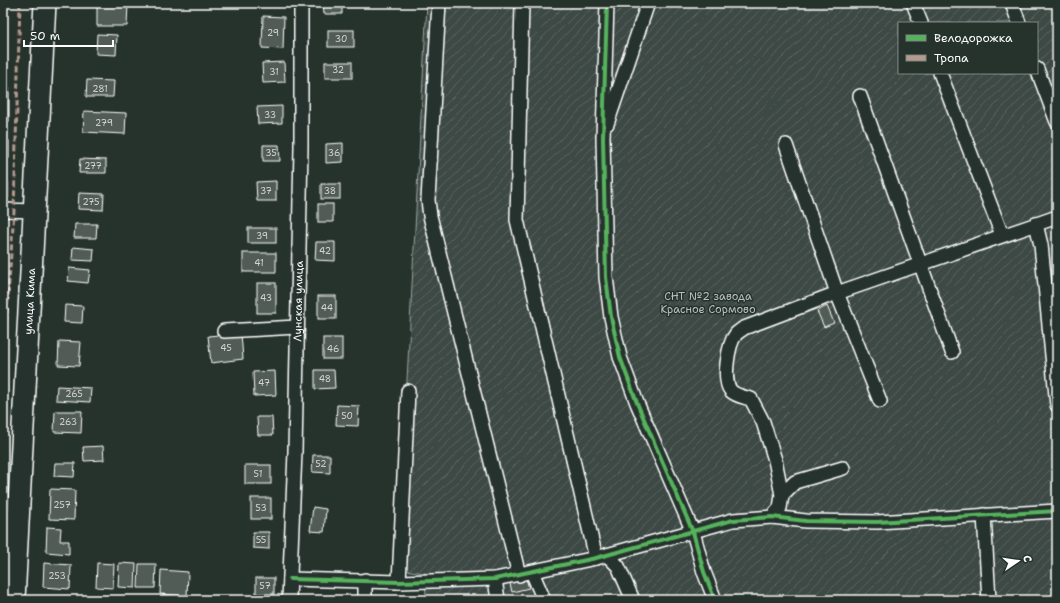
<svg xmlns="http://www.w3.org/2000/svg" width="1060" height="603" font-family="'Shantell Sans',sans-serif">
	<style>
		.garden { fill: url(#garden-furrows); stroke: #9ea4a2; fill-rule: evenodd }
		.building { fill: #515c57; stroke: #fff }
		.lines { fill: none; stroke-linecap: round; stroke-linejoin: round }
		.street-casing { stroke: #fff; stroke-width: 16 }
		.primary-casing { stroke: #fff; stroke-width: 24 }
		.street { stroke: #26332d; stroke-width: 13 }
		.primary { stroke: #26332d; stroke-width: 21 }
		.quiet { stroke: #b69a8f; stroke-width: 3; stroke-dasharray: 6 3; stroke-linecap: butt }
		.cycleway-casing { stroke: #26332d; stroke-width: 6 }
		.cycleway { stroke: #56b35d; stroke-width: 4 }
		.labels { text-anchor: middle; dominant-baseline: central; stroke-width: 3; stroke-linejoin: round; paint-order: stroke }
		.number-label { font-size: 9px; fill: #d4d6d5 }
		.park-label { font-size: 11px; fill: #bbbfbe; stroke: #26332d }
		.street-label { font-size: 11px; fill: #fff; stroke: #26332d }
	</style>
	<defs>
		<pattern id="garden-furrows" width="10" height="10" patternUnits="userSpaceOnUse"><rect width="10" height="10" fill="#3e4944"/><path d="M-1 1l2-2M0 10L10 0M9 11l2-2" fill="none" stroke="#5b6460"/></pattern>
	</defs>
	<rect width="100%" height="100%" fill="#26332d"/>
	<filter id="ink" filterUnits="userSpaceOnUse"><feTurbulence type="fractalNoise" baseFrequency=".025" numOctaves="2"/><feDisplacementMap in="SourceGraphic" scale="8" xChannelSelector="R" yChannelSelector="G"/><feConvolveMatrix kernelMatrix="1 2 1 2 8 2 1 2 1" color-interpolation-filters="sRGB"/></filter>
	<g filter="url(#ink)">
		<path class="garden" d="M427,3H1057V600H426L425,573L397,569ZM899,23H1037V73H899Z"/>
		<g class="building">
			<polygon points="97,3 128,4 127,26 97,26"/>
			<polygon points="323,3 342,3 342,14 324,14"/>
			<polygon points="263,16 284,17 283,49 262,48"/>
			<rect x="328" y="30" width="26" height="17"/>
			<polygon points="97,34 117,35 116,55 96,54"/>
			<polygon points="284,62 285,82 263,83 262,63"/>
			<rect x="325" y="62" width="27" height="16"/>
			<polygon points="87,80 114,81 113,97 86,97"/>
			<rect x="3" y="88" width="6" height="33"/>
			<polygon points="282,106 282,123 258,124 257,107"/>
			<polygon points="84,111 126,113 125,134 83,132"/>
			<rect x="3" y="141" width="6" height="17"/>
			<polygon points="343,143 343,162 326,163 326,144"/>
			<polygon points="263,145 279,145 280,161 263,161"/>
			<polygon points="80,159 106,160 106,173 79,173"/>
			<polygon points="276,181 276,201 257,201 256,182"/>
			<polygon points="3,182 8,182 8,198 3,199"/>
			<rect x="321" y="184" width="19" height="15"/>
			<polygon points="79,193 104,194 103,210 78,209"/>
			<rect x="318" y="204" width="15" height="18"/>
			<polygon points="75,224 97,224 96,238 74,238"/>
			<rect x="248" y="228" width="28" height="15"/>
			<polygon points="316,242 335,242 335,261 315,260"/>
			<polygon points="73,247 94,249 93,261 72,260"/>
			<rect x="243" y="253" width="33" height="19"/>
			<polygon points="69,268 90,270 88,283 68,281"/>
			<rect x="257" y="283" width="19" height="30"/>
			<rect x="318" y="296" width="18" height="23"/>
			<polygon points="65,305 83,306 82,323 64,322"/>
			<polygon points="827,306 834,323 824,327 817,311"/>
			<polygon points="241,333 243,359 211,363 208,336"/>
			<rect x="323" y="338" width="19" height="21"/>
			<polygon points="59,341 81,342 79,366 58,365"/>
			<polygon points="315,370 334,370 335,388 315,389"/>
			<polygon points="275,371 276,395 254,396 253,372"/>
			<polygon points="57,386 91,388 90,402 56,400"/>
			<polygon points="337,405 359,406 358,426 336,425"/>
			<polygon points="55,411 82,411 81,433 54,432"/>
			<polygon points="257,417 272,417 273,435 258,435"/>
			<polygon points="103,446 104,460 84,461 83,447"/>
			<polygon points="313,455 330,455 330,473 312,472"/>
			<polygon points="55,463 75,463 74,477 54,476"/>
			<rect x="245" y="465" width="26" height="19"/>
			<polygon points="50,489 75,490 74,520 49,519"/>
			<rect x="251" y="498" width="20" height="21"/>
			<polygon points="313,507 326,509 324,532 310,531"/>
			<polygon points="47,527 61,528 60,541 69,541 69,554 46,552"/>
			<polygon points="253,532 269,532 269,549 253,548"/>
			<polygon points="44,563 71,565 70,589 43,587"/>
			<polygon points="97,563 114,564 113,588 96,587"/>
			<polygon points="119,563 136,564 135,588 118,587"/>
			<polygon points="139,564 156,564 155,588 138,588"/>
			<polygon points="161,570 188,572 187,596 160,594"/>
			<rect x="256" y="578" width="18" height="16"/>
			<polygon points="526,579 529,588 512,592 510,583"/>
		</g>
		<g class="lines">
			<defs>
				<g id="street">
					<polyline points="439,3 428,200 430,216 519,575"/>
					<polyline points="522,3 517,220 596,558"/>
					<polyline points="607,3 603,138 606,277 611,317 620,357 637,403 693,532 704,572 715,600"/>
					<polyline points="913,3 921,23"/>
					<polyline points="1012,3 1019,23"/>
					<polyline points="1037,69 1057,122"/>
					<polyline points="940,73 1002,235"/>
					<polyline points="860,96 952,352"/>
					<polyline points="607,124 648,3"/>
					<polyline points="786,145 837,293 880,401"/>
					<polyline points="3,210 34,211"/>
					<polyline points="1036,224 1041,245 1057,405"/>
					<polyline points="224,331 297,327"/>
					<polyline points="782,495 795,482 843,468"/>
					<polyline points="984,515 989,600"/>
					<path d="M772,517L780,508L782,495L775,460L763,422L751,399C744,397 736,396 731,391C722,381 728,344 736,334C738,332 741,330 744,328L837,293L1057,217"/>
					<polyline points="607,555 618,566 633,600"/>
					<polyline points="532,572 544,600"/>
					<polyline points="290,579 399,582 495,579 596,558 733,520 772,517 806,521 877,522 1057,511"/>
					<polyline points="495,579 498,600"/>
					<polyline points="399,582 408,391"/>
					<path id="s1" d="M289,600L295,452L301,147V3"/>
					<polyline points="365,600 365,580"/>
				</g>
				<g id="primary">
					<path id="s2" d="M14,600L45,3"/>
				</g>
			</defs>
			<use href="#street" class="street-casing"/>
			<use href="#primary" class="primary-casing"/>
			<use href="#street" class="street"/>
			<use href="#primary" class="primary"/>
			<polyline class="quiet" points="3,367 14,211 20,3"/>
			<defs>
				<g id="cycleway">
					<polyline points="607,3 603,138 606,277 611,317 620,357 637,403 693,532 704,572 715,600"/>
					<polyline points="290,579 399,582 495,579 596,558 733,520 772,517 806,521 877,522 1057,511"/>
				</g>
			</defs>
			<use href="#cycleway" class="cycleway-casing"/>
			<use href="#cycleway" class="cycleway"/>
		</g>
	</g>
	<g class="labels">
		<g class="number-label">
			<text x="273" y="33">29</text>
			<text x="341" y="39">30</text>
			<text x="338" y="70">32</text>
			<text x="274" y="72">31</text>
			<text x="100" y="89">281</text>
			<text x="270" y="115">33</text>
			<text x="104" y="123">279</text>
			<text x="271" y="153">35</text>
			<text x="334" y="153">36</text>
			<text x="93" y="166">277</text>
			<text x="266" y="191">37</text>
			<text x="330" y="191">38</text>
			<text x="91" y="202">275</text>
			<text x="262" y="236">39</text>
			<text x="325" y="251">42</text>
			<text x="259" y="263">41</text>
			<text x="266" y="298">43</text>
			<text x="327" y="308">44</text>
			<text x="226" y="348">45</text>
			<text x="333" y="349">46</text>
			<text x="325" y="379">48</text>
			<text x="264" y="383">47</text>
			<text x="74" y="394">265</text>
			<text x="347" y="416">50</text>
			<text x="68" y="422">263</text>
			<text x="321" y="464">52</text>
			<text x="258" y="474">51</text>
			<text x="62" y="505">257</text>
			<text x="261" y="508">53</text>
			<text x="261" y="540">55</text>
			<text x="57" y="576">253</text>
			<text x="265" y="586">57</text>
		</g>
		<g class="park-label">
			<text x="708" y="296">СНТ №2 завода<tspan x="708" dy="13">Красное Сормово</tspan></text>
		</g>
		<g class="street-label">
			<text stroke="none"><textPath href="#s2" startOffset="299">улица Кима</textPath></text>
			<text stroke="none"><textPath href="#s1" startOffset="299">Лунская улица</textPath></text>
		</g>
	</g>
	<rect width="1060" height="603" fill="none" stroke="#26332d" stroke-width="16"/>
	<rect x="8" y="8" width="1044" height="587" fill="none" stroke="#fff" stroke-width="1.5" filter="url(#ink)"/>
	<rect x="898" y="22" width="140" height="52" fill="#26332d" stroke="#7d8581"/>
	<rect x="906" y="35" width="20" height="6" fill="#56b35d" stroke="#7d8581"/>
	<text x="934" y="42" font-size="12" fill="#ffffff">Велодорожка</text>
	<rect x="906" y="55" width="20" height="6" fill="#b69a8f" stroke="#7d8581"/>
	<text x="934" y="62" font-size="12" fill="#ffffff">Тропа</text>
	<g transform="translate(1018 561) rotate(77)" stroke="#26332d" stroke-width="3" paint-order="stroke">
	<path d="M0-3L7 15L0 10L-7 15Z" fill="#ffffff"/>
	<text y="-6" font-size="11" font-weight="bold" text-anchor="middle" fill="#ffffff">С</text>
	</g>
	<path d="M24 40v6h89v-6" fill="none" stroke="#ffffff" stroke-width="2"/>
	<text x="30" y="40" font-size="12" fill="#ffffff" stroke="#26332d" stroke-width="3" paint-order="stroke">50 m</text>
</svg>
